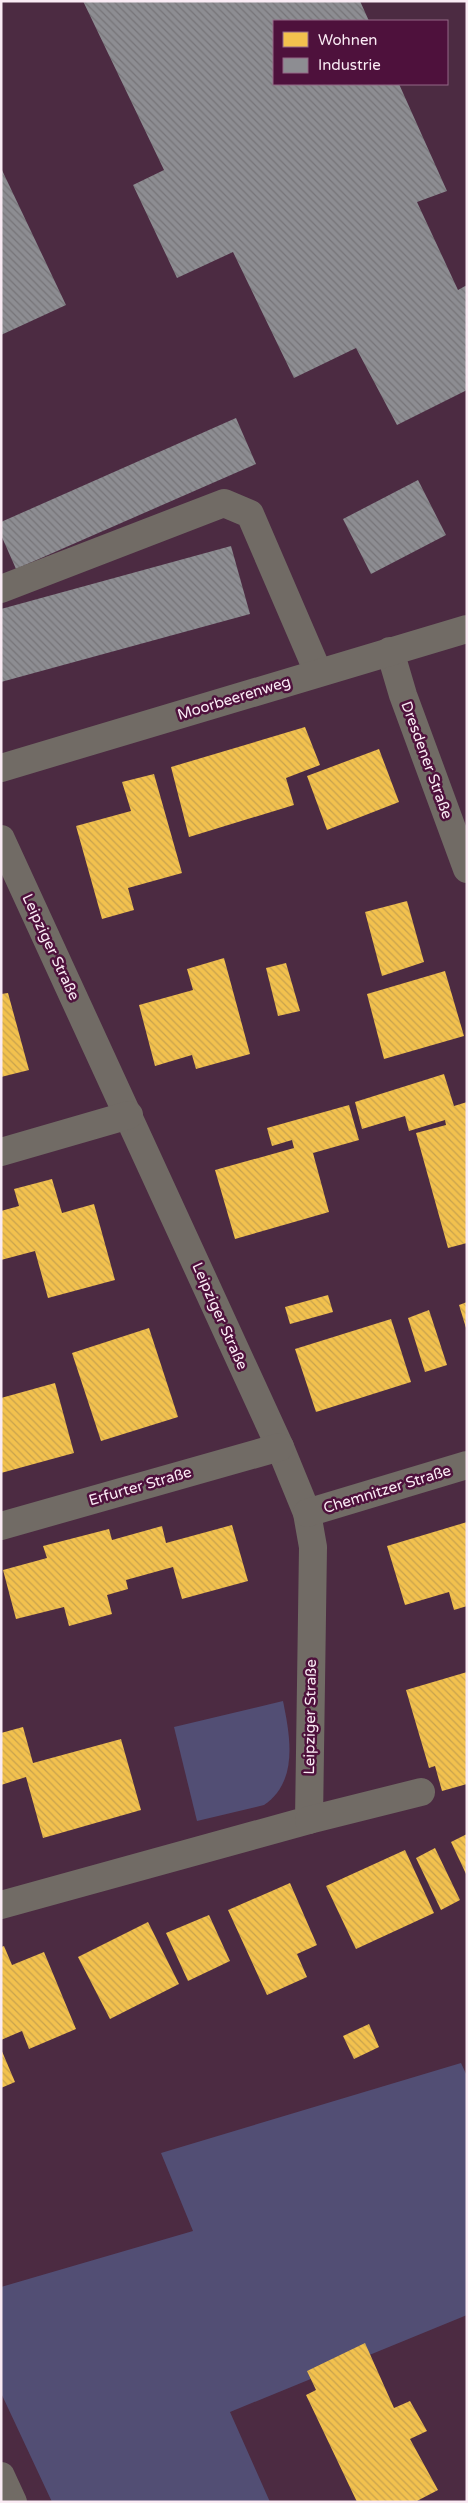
<svg xmlns="http://www.w3.org/2000/svg" width="468" height="2503" font-family="'Varela Round',sans-serif">
	<style>
		.green { fill: #524e74 }
		.homes { fill: url(#homes-back-hatch) }
		.industry { fill: url(#industry-back-hatch) }
		.lines { fill: none; stroke-linecap: round; stroke-linejoin: round }
		.minor { stroke: #716b65; stroke-width: 28 }
		.labels { text-anchor: middle; dominant-baseline: central; stroke-width: 5; stroke-linejoin: round; paint-order: stroke }
		.street-label { font-size: 15px; fill: #faebf4; stroke: #4e113c }
	</style>
	<defs>
		<pattern id="homes-back-hatch" width="6" height="6" patternUnits="userSpaceOnUse" patternTransform="scale(1.25)"><rect width="6" height="6" fill="#f2c14e"/><path d="M-1 5l2 2M0 0l6 6M5-1l2 2" fill="none" stroke="#c8a24d"/></pattern>
		<pattern id="industry-back-hatch" width="6" height="6" patternUnits="userSpaceOnUse" patternTransform="scale(1.25)"><rect width="6" height="6" fill="#8d8d92"/><path d="M-1 5l2 2M0 0l6 6M5-1l2 2" fill="none" stroke="#767478"/></pattern>
	</defs>
	<rect width="100%" height="100%" fill="#4c2b42"/>
	<g class="green">
		<path d="M283,1701C290,1736 299,1781 264,1805L197,1821L174,1727Z"/>
		<polygon points="461,2063 467,2076 467,2315 230,2412 270,2502 52,2502 1,2393 1,2287 193,2231 161,2153"/>
	</g>
	<g class="homes">
		<polygon points="305,727 320,765 286,778 294,805 189,837 171,767"/>
		<polygon points="379,749 399,802 327,830 307,776"/>
		<polygon points="154,774 182,873 128,888 134,910 102,919 76,826 131,811 122,782"/>
		<polygon points="407,901 424,962 382,976 365,912"/>
		<polygon points="224,958 250,1054 196,1069 192,1055 155,1066 139,1005 193,990 187,969"/>
		<polygon points="286,963 300,1011 278,1016 266,968"/>
		<polygon points="445,971 464,1036 384,1059 367,994"/>
		<polygon points="8,993 29,1070 1,1077 1,994"/>
		<polygon points="444,1074 454,1106 467,1102 467,1243 448,1248 416,1133 446,1125 445,1120 409,1131 405,1116 362,1129 355,1102"/>
		<polygon points="349,1105 359,1140 313,1153 329,1212 235,1239 215,1170 294,1148 292,1140 272,1146 267,1128"/>
		<polygon points="52,1179 62,1213 94,1204 115,1280 48,1298 35,1251 1,1260 1,1211 19,1206 14,1189"/>
		<polygon points="328,1295 333,1312 290,1324 285,1307"/>
		<polygon points="467,1302 467,1328 466,1328 459,1305"/>
		<polygon points="429,1310 447,1365 425,1372 408,1318"/>
		<polygon points="391,1319 411,1382 316,1412 295,1349"/>
		<polygon points="149,1328 178,1417 101,1441 72,1353"/>
		<polygon points="55,1383 74,1453 1,1473 1,1398"/>
		<polygon points="467,1522 467,1606 454,1610 449,1592 405,1605 387,1546"/>
		<polygon points="232,1525 248,1581 182,1599 173,1567 126,1580 128,1589 107,1595 112,1614 69,1626 64,1607 16,1619 3,1570 47,1558 43,1546 109,1529 112,1540 162,1526 166,1543"/>
		<polygon points="467,1672 467,1784 442,1791 435,1766 429,1768 406,1690"/>
		<polygon points="23,1727 33,1763 121,1739 141,1810 43,1838 26,1777 1,1785 1,1733"/>
		<polygon points="467,1834 467,1876 451,1842"/>
		<polygon points="435,1848 460,1900 441,1910 416,1858"/>
		<polygon points="405,1850 434,1913 356,1949 326,1886"/>
		<polygon points="290,1883 317,1945 297,1954 307,1977 267,1995 228,1910"/>
		<polygon points="209,1915 230,1961 188,1981 166,1933"/>
		<polygon points="148,1922 179,1984 110,2019 78,1957"/>
		<polygon points="4,1946 12,1965 44,1952 76,2029 29,2049 22,2031 1,2040 1,1947"/>
		<polygon points="369,2024 379,2047 354,2059 343,2036"/>
		<polygon points="1,2049 15,2082 1,2088"/>
		<polygon points="365,2343 394,2408 410,2401 427,2431 410,2439 438,2490 415,2502 357,2502 306,2395 316,2390 307,2371"/>
	</g>
	<g class="industry">
		<polygon points="83,1 360,1 369,21 274,21 274,84 399,84 447,191 417,202 458,290 467,285 467,390 397,425 356,348 294,378 233,252 177,278 133,185 164,170"/>
		<polygon points="1,168 66,305 1,335"/>
		<polygon points="236,418 256,464 16,569 1,535 1,522"/>
		<polygon points="418,480 446,535 371,574 343,519"/>
		<polygon points="231,546 250,614 1,682 1,609"/>
	</g>
	<g class="lines">
		<g class="minor">
			<polyline points="1,589 224,503 250,514 318,672"/>
			<polyline points="390,651 403,695 467,869"/>
			<polyline points="1,768 467,629"/>
			<polyline points="1,839 280,1447 307,1513 313,1547 309,1820 1,1905"/>
			<polyline points="1,1152 129,1115"/>
			<polyline points="307,1513 467,1465"/>
			<polyline points="1,1526 280,1447"/>
			<polyline points="309,1820 421,1792"/>
			<polyline points="1,2476 13,2502"/>
		</g>
	</g>
	<g class="labels">
		<g class="street-label">
			<text transform="translate(234 698) rotate(-17)">Moorbeerenweg</text>
			<text transform="translate(427 760) rotate(70)">Dresdener Straße</text>
			<text transform="translate(51 947) rotate(65)">Leipziger Straße</text>
			<text transform="translate(220 1316) rotate(66)">Leipziger Straße</text>
			<text transform="translate(140 1486) rotate(-16)">Erfurter Straße</text>
			<text transform="translate(387 1489) rotate(-17)">Chemnitzer Straße</text>
			<text transform="translate(310 1717) rotate(-89)">Leipziger Straße</text>
		</g>
	</g>
	<rect width="468" height="2503" fill="none" stroke="#faebf4" stroke-width="5"/>
	<rect x="273" y="20" width="175" height="65" fill="#4e113c" stroke="#936886"/>
	<rect x="283" y="32" width="25" height="15" fill="#f2c14e" stroke="#936886"/>
	<text x="318" y="45" font-size="15" fill="#faebf4">Wohnen</text>
	<rect x="283" y="58" width="25" height="15" fill="#8d8d92" stroke="#936886"/>
	<text x="318" y="70" font-size="15" fill="#faebf4">Industrie</text>
</svg>
